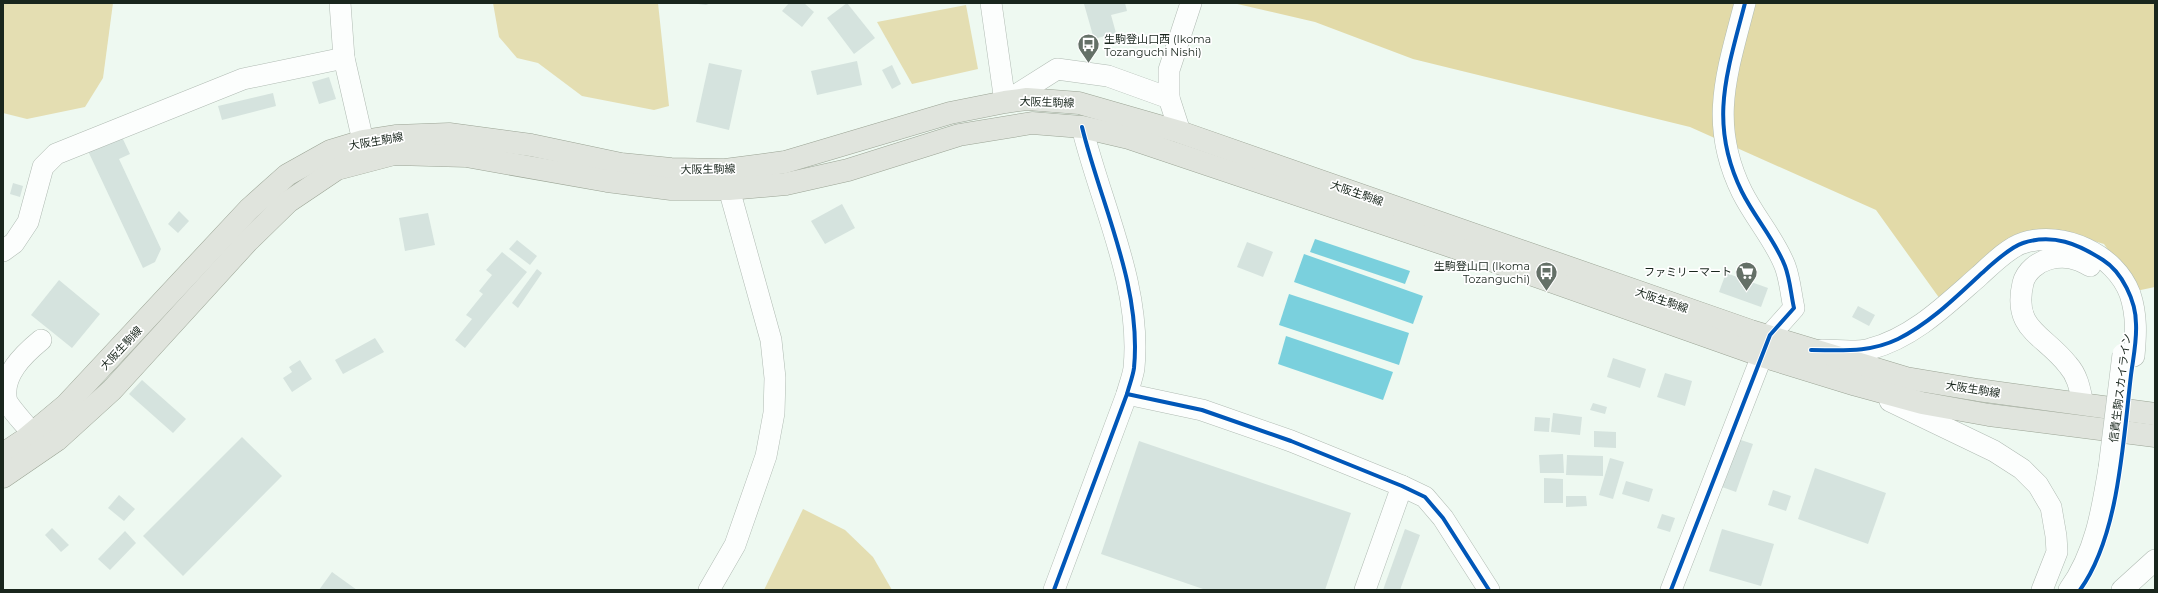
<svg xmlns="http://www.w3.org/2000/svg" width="2158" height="593" font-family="Montserrat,'Noto Sans JP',sans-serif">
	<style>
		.green { fill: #e4deb2 }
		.forest { fill: #e2daa8 }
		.water { fill: #7ad0dd }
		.building { fill: #d5e3de }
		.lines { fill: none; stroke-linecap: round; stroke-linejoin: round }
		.minor-casing { stroke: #b0bbb3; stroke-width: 22 }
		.major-casing { stroke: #9ba495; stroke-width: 23 }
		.minor { stroke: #fcfefd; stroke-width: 21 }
		.major { stroke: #e0e4dd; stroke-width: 22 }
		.minor-bridge-casing { stroke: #b0bbb3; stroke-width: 22; stroke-linecap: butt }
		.minor-bridge { stroke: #fcfefd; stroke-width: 21 }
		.cycleway-casing { stroke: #fff; stroke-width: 6 }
		.cycleway { stroke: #0057b8; stroke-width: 4 }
		.labels { text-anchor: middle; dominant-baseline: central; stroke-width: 3.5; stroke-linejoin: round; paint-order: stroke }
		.poi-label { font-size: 11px; fill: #19261d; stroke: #fff; text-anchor: end }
		.street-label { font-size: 11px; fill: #19261d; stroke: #fff }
	</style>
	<rect width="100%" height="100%" fill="#eef9f1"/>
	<g class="green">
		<polygon points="3,3 113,3 103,78 85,107 27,119 3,113"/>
		<polygon points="493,3 658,3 669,106 654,110 582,96 538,63 517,58 499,37"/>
		<polygon points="966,5 978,69 912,84 877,22"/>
		<polygon points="803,509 845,530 873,557 892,590 764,590"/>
	</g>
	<polygon class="forest" points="1233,3 2155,3 2155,287 2136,291 2104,244 2057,230 2014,235 1940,299 1876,210 1690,127 1413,59 1315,22"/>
	<g class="water">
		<polygon points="1315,239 1410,271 1405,284 1310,252"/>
		<polygon points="1304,254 1423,296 1413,324 1294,282"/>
		<polygon points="1289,294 1409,333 1399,365 1279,325"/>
		<polygon points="1286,336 1393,372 1383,400 1278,364"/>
	</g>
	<g class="building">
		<polygon points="690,3 711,3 706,5"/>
		<polygon points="789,3 804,3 814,12 802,27 782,11"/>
		<polygon points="847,3 875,38 854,54 827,18"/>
		<polygon points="1125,3 1127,11 1111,15 1116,33 1094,39 1084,4"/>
		<polygon points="857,61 862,85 817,95 811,71"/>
		<polygon points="709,63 742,70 729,130 696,122"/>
		<polygon points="892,65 901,84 892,89 882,70"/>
		<polygon points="329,77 336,99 319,104 312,82"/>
		<polygon points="273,93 276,106 222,120 218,106"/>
		<polygon points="121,135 130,154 119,159 161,249 155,262 143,268 88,151"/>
		<polygon points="13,183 23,186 20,197 10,194"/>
		<polygon points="842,204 855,228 825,244 811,221"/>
		<polygon points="179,211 189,221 178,233 168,224"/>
		<polygon points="428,213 435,245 405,251 399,218"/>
		<polygon points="517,240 537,256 530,265 509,249"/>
		<polygon points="1247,242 1273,252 1263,277 1237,267"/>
		<polygon points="502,252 527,272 465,348 455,340 472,319 466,315 483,294 479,291 492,275 486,270"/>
		<polygon points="537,269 542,273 518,308 512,303"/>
		<polygon points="1726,273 1768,288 1761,307 1719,292"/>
		<polygon points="59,280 100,314 72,348 31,315"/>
		<polygon points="1858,306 1875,315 1869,326 1852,317"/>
		<polygon points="375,338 384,352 343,374 335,360"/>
		<polygon points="1613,358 1646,369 1640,388 1607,377"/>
		<polygon points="300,360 312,379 292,392 283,378 292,372 289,367"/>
		<polygon points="1665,373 1692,381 1685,406 1657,397"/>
		<polygon points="142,380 186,419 173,433 129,394"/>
		<polygon points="1593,403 1607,407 1605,414 1590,410"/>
		<polygon points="1553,413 1582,417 1580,435 1551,432"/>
		<polygon points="1535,417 1550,418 1549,432 1534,431"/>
		<polygon points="1594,431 1616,432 1616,448 1594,447"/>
		<polygon points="242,437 282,476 183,576 143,536"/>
		<polygon points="1738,439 1753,444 1736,492 1722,487"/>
		<polygon points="1139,441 1351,513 1325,590 1206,590 1101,554"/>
		<polygon points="1563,454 1564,473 1540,473 1539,455"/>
		<polygon points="1567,455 1603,456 1603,476 1566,475"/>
		<polygon points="1610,458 1624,462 1613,499 1599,495"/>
		<polygon points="1815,468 1886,493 1868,544 1798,519"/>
		<polygon points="1544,478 1563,479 1563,503 1544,503"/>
		<polygon points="1626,481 1653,489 1649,502 1622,494"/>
		<polygon points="1773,490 1791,496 1786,511 1768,505"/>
		<polygon points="119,495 135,509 124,521 108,508"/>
		<polygon points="1566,496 1586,496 1587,506 1566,507"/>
		<polygon points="1662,514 1675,518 1670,532 1657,528"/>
		<polygon points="52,528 69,545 61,552 45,535"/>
		<polygon points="1405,529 1420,535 1400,590 1383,590"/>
		<polygon points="1722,529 1774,544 1761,586 1709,571"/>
		<polygon points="125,531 136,543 110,570 98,559"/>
		<polygon points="332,572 357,590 319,590"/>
	</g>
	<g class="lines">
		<defs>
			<g id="minor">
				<polyline points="340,3 344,58 363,141"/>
				<polyline points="991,3 1005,102 1057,69 1108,76 1169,98"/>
				<polyline points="1180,132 1169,98 1169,70 1191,3"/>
				<polyline points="3,251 14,243 28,222 43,167 56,154 243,79 344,58"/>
				<path d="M1822,350C1837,350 1856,353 1870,349C1913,338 1947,304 1979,276C1990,266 2009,247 2023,243C2063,230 2115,254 2130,294C2137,315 2136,335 2134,356"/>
				<polyline points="1127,394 1202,410 1291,441 1402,486 1425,497 1443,518 1489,590"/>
				<polyline points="1890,401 1994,451 2022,469 2038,485 2051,507 2056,536 2057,552 2042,590"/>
				<path d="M2083,404C2080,390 2078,376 2068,365C2044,334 2012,330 2023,283C2026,271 2038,262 2049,259C2065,255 2076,258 2090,266"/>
				<path d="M32,433C24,423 14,413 7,402C0,376 24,354 41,340"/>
				<polyline points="709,590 735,545 766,456 774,413 775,378 771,340 729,189"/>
				<path d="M1054,590L1127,394C1129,386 1133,376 1134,368C1142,286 1101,205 1082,127"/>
				<polyline points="1365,590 1402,486"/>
				<path d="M1671,590L1770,335L1794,308C1791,295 1790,279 1785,266C1775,240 1755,218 1742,192C1708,123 1727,73 1745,3"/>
				<path d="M2069,590C2095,554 2102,511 2109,468"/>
				<polyline points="2122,590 2155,560"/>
			</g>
			<g id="major">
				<polyline points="3,454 24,440 66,405 249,209 287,175 330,151 363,141 395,136 449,134 531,145 621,164 671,169 725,170 785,162 950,113 1005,102 1027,99 1079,103 1180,132 1751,331 1906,378 1978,390 2155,414"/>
				<polyline points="3,477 57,440 112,390 248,241 288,202 337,169 394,154 466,156 607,181 671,189 729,189 786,184 848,170 959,135 1032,123 1082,127 1129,138 1462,250 1762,356 1856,385 1922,403 1989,415 2155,436"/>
			</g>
		</defs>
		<use href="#minor" class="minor-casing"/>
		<use href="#major" class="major-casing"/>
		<use href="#minor" class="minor"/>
		<use href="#major" class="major"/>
		<defs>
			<polyline id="minor-bridge" points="2109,468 2123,354"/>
		</defs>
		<use href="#minor-bridge" class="minor-bridge-casing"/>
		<use href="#minor-bridge" class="minor-bridge"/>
		<defs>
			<g id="cycleway">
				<path d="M1811,350C1842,350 1869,353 1898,339C1930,323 1956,297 1982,273C1992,264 2010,247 2023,243C2053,233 2078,244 2103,260C2122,272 2136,301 2136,324C2137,341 2133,359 2131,375C2123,441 2119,536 2080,590"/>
				<polyline points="1127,394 1202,410 1291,441 1402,486 1425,497 1443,518 1489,590"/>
				<path d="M1054,590L1127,394C1129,386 1133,376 1134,368C1142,286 1101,205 1082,127"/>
				<path d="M1671,590L1770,335L1794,308C1791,295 1790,279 1785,266C1775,240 1755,218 1742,192C1708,123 1727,73 1745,3"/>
			</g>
		</defs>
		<use href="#cycleway" class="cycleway-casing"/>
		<use href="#cycleway" class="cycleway"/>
	</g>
	<defs>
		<symbol id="bus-pin" viewBox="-11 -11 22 30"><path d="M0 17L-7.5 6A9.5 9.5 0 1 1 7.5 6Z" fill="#647067" stroke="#fff"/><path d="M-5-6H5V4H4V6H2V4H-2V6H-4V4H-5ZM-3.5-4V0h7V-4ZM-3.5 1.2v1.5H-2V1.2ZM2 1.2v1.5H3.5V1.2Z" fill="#fff"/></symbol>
		<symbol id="supermarket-pin" viewBox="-11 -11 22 30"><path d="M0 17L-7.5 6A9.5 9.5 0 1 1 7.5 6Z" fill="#647067" stroke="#fff"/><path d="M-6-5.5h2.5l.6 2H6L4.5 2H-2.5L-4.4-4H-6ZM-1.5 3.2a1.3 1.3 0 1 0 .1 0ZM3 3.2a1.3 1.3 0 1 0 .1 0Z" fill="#fff"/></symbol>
	</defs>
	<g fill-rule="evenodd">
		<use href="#bus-pin" x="1076" y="32" width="25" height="34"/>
		<use href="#bus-pin" x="1534" y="260" width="25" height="34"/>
		<use href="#supermarket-pin" x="1734" y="260" width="25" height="34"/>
	</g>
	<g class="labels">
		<g class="poi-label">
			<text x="1104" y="39" text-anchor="start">生駒登山口西 (Ikoma<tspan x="1104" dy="13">Tozanguchi Nishi)</tspan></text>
			<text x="1530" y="266">生駒登山口 (Ikoma<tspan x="1530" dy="13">Tozanguchi)</tspan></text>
			<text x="1732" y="272">ファミリーマート</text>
		</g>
		<g class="street-label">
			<text transform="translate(1047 102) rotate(2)">大阪生駒線</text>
			<text transform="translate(376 141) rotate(-10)">大阪生駒線</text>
			<text transform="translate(708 169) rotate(-1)">大阪生駒線</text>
			<text transform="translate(1357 193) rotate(19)">大阪生駒線</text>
			<text transform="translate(1662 300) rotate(19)">大阪生駒線</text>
			<text transform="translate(121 348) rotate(-47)">大阪生駒線</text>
			<text transform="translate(2120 388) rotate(-83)">信貴生駒スカイライン</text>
			<text transform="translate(1973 389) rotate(9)">大阪生駒線</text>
		</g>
	</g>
	<rect width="2158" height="593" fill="none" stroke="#19261d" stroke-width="8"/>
</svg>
